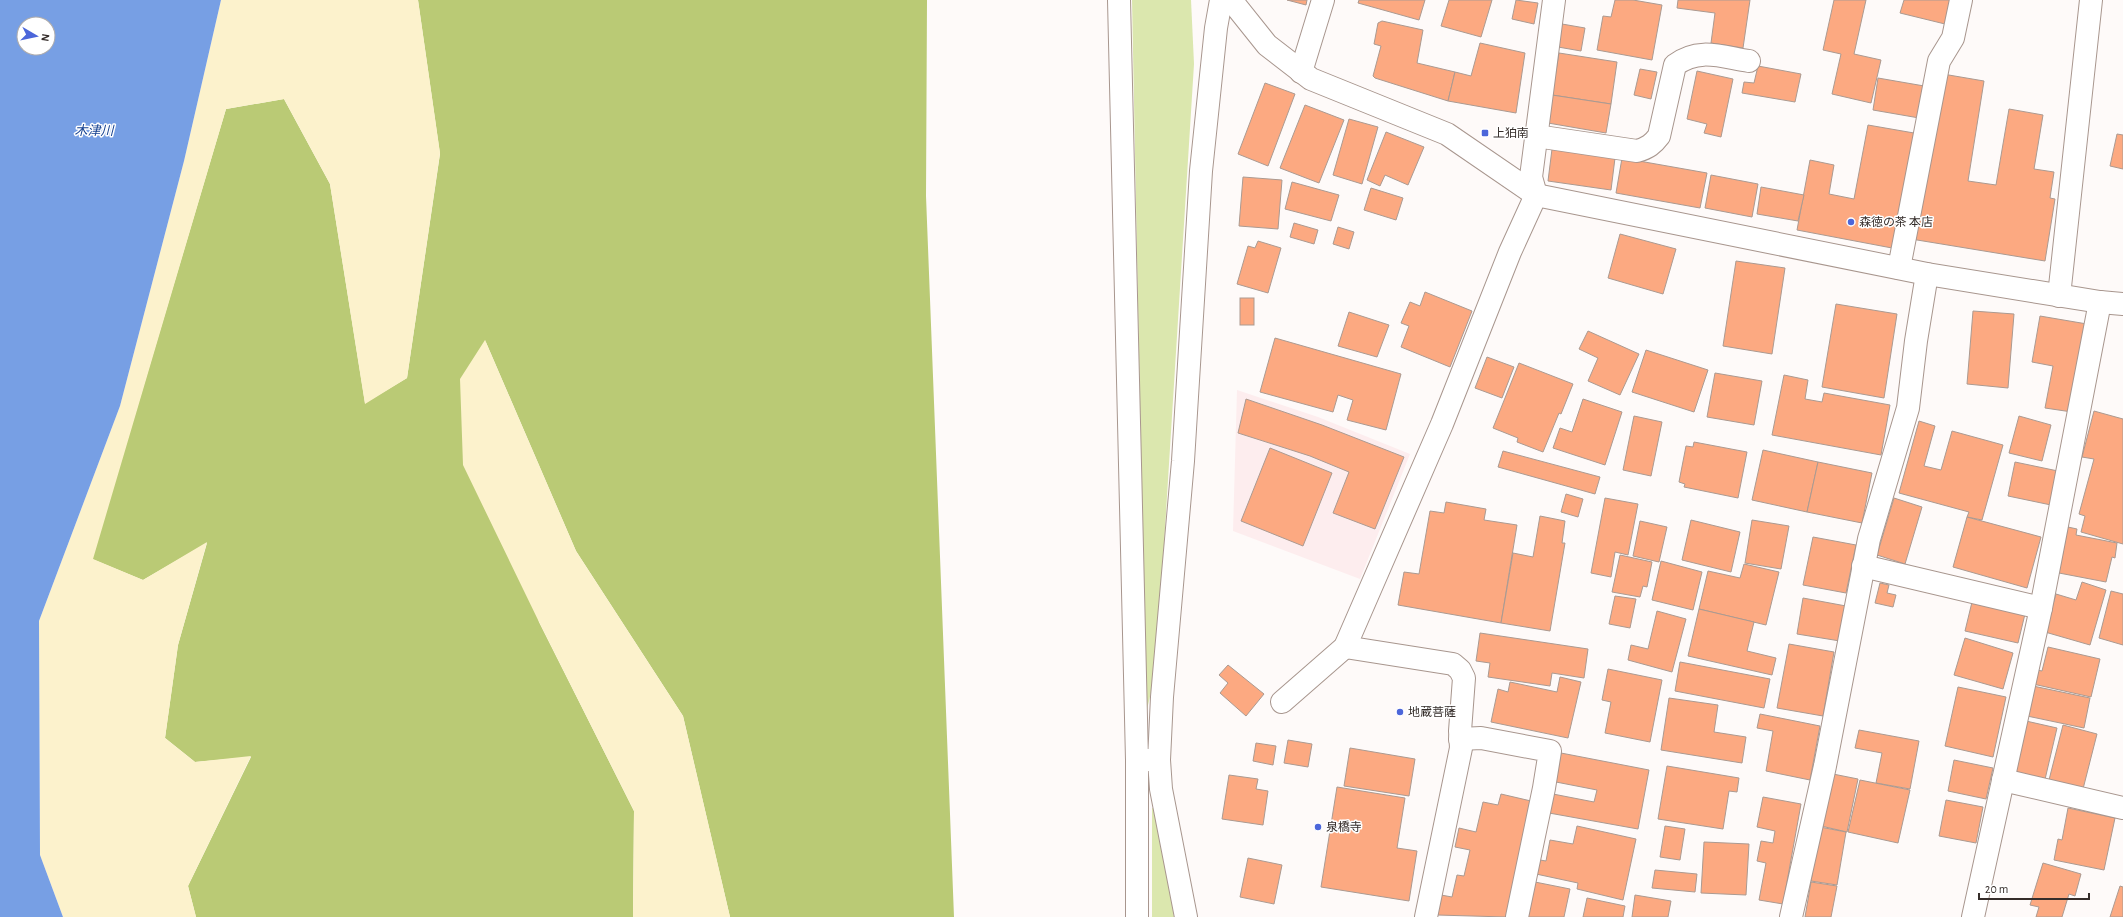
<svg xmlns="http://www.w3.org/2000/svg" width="2123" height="917" font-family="'Alegreya Sans','Noto Sans JP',sans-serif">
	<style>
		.industrial { fill: #fdedee }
		.green { fill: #dbe7ae }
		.forest { fill: #baca75 }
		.sand { fill: #fcf2cc }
		.water { fill: #779fe4; fill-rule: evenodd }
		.building { fill: #fca981; stroke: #ab9a91 }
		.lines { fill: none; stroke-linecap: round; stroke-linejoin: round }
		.minor-casing { stroke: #a8968e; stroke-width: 24 }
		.minor { stroke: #fff; stroke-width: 22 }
		.poi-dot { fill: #4c66da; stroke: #fff; stroke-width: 1.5 }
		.labels { text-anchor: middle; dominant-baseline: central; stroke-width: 3; stroke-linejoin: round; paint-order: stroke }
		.poi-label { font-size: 12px; fill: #352d2a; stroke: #fff; text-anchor: start }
		.water-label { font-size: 13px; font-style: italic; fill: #144090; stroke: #fff }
	</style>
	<rect width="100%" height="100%" fill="#fefaf9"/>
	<polygon class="industrial" points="1237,390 1318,417 1410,454 1360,579 1233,531"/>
	<g class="green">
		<polygon points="1132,0 1191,0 1194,64 1156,673 1146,713"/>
		<polygon points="1152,808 1158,809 1174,917 1152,917"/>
	</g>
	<polygon class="forest" points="418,0 927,0 926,196 954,917 730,917 683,716 576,551 485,340 539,622 634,811 633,917 196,917 188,886 251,757 195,762 165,738 178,645 207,543 143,580 92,559 226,109 284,99 330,184 365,403 407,378 440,154"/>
	<g class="sand">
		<polygon points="221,0 418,0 440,153 407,378 365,404 330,184 284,99 226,109 93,559 143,580 207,542 178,645 165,738 195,762 251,756 188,886 196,917 63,917 40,855 39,621 120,406 184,161"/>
		<polygon points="485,340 576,551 683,716 730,917 633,917 634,811 539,622 463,465 460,379"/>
	</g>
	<path class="water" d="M0,0H221L184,161L120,406L39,621L40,855L63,917H0ZM24,24H48V48H24Z"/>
	<g class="building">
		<polygon points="1287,0 1307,0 1306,5"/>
		<polygon points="1359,0 1425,0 1419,20 1358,3"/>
		<polygon points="1449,0 1492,0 1481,37 1441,26"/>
		<polygon points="1516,0 1538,3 1534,24 1512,19"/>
		<polygon points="1615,0 1633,0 1662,5 1652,60 1597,50 1603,16 1611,17"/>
		<polygon points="1678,0 1750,0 1743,48 1711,43 1715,13 1677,8"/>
		<polygon points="1834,0 1866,0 1854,54 1881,60 1871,103 1832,94 1841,54 1823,50"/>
		<polygon points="1904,0 1951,0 1945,24 1900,13"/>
		<polygon points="1382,21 1423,30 1417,63 1455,72 1448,101 1375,78 1373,76 1381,46 1374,44 1378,23"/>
		<polygon points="1562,24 1585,28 1581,51 1558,47"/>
		<polygon points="1480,43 1525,53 1516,113 1448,101 1455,72 1471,76"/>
		<polygon points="1559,53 1617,62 1611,104 1552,95"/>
		<polygon points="1758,66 1801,74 1795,102 1742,93 1744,82 1754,83"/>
		<polygon points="1640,69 1657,72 1651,99 1634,95"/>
		<polygon points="1697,71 1733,79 1721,137 1704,133 1707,124 1687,119"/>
		<polygon points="1937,73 1984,81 1968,181 1996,185 2009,109 2043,115 2034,169 2054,172 2050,198 2055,199 2045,261 1911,239"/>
		<polygon points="1878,78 1930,87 1925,119 1873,110"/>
		<polygon points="1265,83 1295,94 1268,166 1238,154"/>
		<polygon points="1552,95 1611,104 1606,133 1548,123"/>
		<polygon points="1305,105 1344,120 1319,183 1280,168"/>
		<polygon points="1349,119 1378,127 1362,184 1333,175"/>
		<polygon points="1868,125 1914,133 1892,248 1797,230 1810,160 1834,165 1829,194 1854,199"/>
		<polygon points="1386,132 1424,147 1408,185 1385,175 1380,186 1367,180"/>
		<polygon points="2117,134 2123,135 2123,169 2110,166"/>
		<polygon points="1552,149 1615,158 1611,190 1548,181"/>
		<polygon points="1622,158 1707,173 1700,208 1616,193"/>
		<polygon points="1711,175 1758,184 1752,217 1705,208"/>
		<polygon points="1243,177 1282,180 1278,229 1239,226"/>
		<polygon points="1292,182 1339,195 1331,221 1285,209"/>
		<polygon points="1761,187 1804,195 1798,221 1757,214"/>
		<polygon points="1371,188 1403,198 1396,220 1364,210"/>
		<polygon points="1294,223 1318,230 1314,244 1290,237"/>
		<polygon points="1338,227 1354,232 1349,249 1333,244"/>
		<polygon points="1620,234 1676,249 1663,294 1608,278"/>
		<polygon points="1258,241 1281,248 1268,293 1237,284 1248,246 1255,248"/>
		<polygon points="1736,261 1785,268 1772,354 1723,346"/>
		<polygon points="1425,292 1472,311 1450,367 1401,347 1409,326 1401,323 1410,302 1420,306"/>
		<rect x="1240" y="298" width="14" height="27"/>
		<polygon points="1836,304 1897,314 1884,398 1822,387"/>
		<polygon points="1973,311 2014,314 2008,388 1967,384"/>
		<polygon points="1349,312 1389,325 1377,357 1338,346"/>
		<polygon points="2040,316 2087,324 2072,412 2045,408 2053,366 2032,362"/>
		<polygon points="1588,331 1639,354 1620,395 1588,381 1598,358 1579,349"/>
		<polygon points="1275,338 1401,374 1386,430 1347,420 1353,400 1338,395 1333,412 1260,392"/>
		<polygon points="1646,350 1708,370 1694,412 1632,392"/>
		<polygon points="1487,357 1514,367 1502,398 1475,388"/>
		<polygon points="1519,363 1573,384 1561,414 1559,413 1543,452 1517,442 1518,438 1493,428"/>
		<polygon points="1715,373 1762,381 1754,425 1707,417"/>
		<polygon points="1784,375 1808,380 1805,399 1822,402 1824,393 1890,405 1881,455 1772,435"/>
		<polygon points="1246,399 1322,425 1404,457 1375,529 1333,513 1349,472 1310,456 1238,433"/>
		<polygon points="1583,399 1622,412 1605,465 1553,448 1560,428 1572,432"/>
		<polygon points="2094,411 2123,419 2123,544 2081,532 2085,516 2079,514 2094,459 2082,457"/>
		<polygon points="1634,416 1662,422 1651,476 1623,470"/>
		<polygon points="2019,416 2051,425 2042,461 2009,453"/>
		<polygon points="1919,421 1935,426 1924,466 1941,470 1952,431 2003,445 1982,520 1967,517 1969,512 1899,493"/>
		<polygon points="1694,442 1747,452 1738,498 1684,487 1685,484 1679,482 1686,446 1693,447"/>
		<polygon points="1270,448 1332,473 1303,546 1241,521"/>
		<polygon points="1763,450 1818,462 1807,512 1752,500"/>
		<polygon points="1503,451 1600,477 1595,494 1498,467"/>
		<polygon points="1818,462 1872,473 1862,523 1807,512"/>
		<polygon points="2015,462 2058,471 2051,505 2008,496"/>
		<polygon points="1566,494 1583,499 1578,517 1561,512"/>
		<polygon points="1605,498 1638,504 1628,555 1615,552 1611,577 1591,573"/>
		<polygon points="1894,498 1922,507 1905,564 1877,555"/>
		<polygon points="1446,502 1486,509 1484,520 1517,525 1501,623 1398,605 1404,572 1419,574 1430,511 1444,513"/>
		<polygon points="1540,516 1565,521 1562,543 1565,543 1550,631 1501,623 1513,553 1533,557"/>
		<polygon points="1967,517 2041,537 2027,588 1953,567"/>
		<polygon points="1691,520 1740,532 1731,572 1682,560"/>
		<polygon points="1752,520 1789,526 1781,569 1745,563"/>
		<polygon points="1640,521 1667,527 1659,562 1633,556"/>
		<polygon points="2068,527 2077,529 2076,535 2117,543 2115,558 2112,557 2106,582 2059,573"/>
		<polygon points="1813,537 1856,545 1846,593 1803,585"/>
		<polygon points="1620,555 1652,562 1647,587 1643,586 1640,597 1612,592"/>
		<polygon points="1661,561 1702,572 1693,610 1652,600"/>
		<polygon points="1744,564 1779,572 1766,625 1699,609 1708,571 1740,578"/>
		<polygon points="2082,582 2106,590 2090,645 2045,632 2056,594 2076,600"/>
		<polygon points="1880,583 1889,585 1887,593 1896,595 1893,607 1875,603"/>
		<polygon points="2111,591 2123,594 2123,645 2099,638"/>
		<polygon points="1615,596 1636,599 1630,628 1609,624"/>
		<polygon points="1803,598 1846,606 1840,641 1797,634"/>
		<polygon points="1972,602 2025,614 2018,643 1965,631"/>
		<polygon points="1699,609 1754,622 1747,651 1776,658 1772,675 1688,656"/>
		<polygon points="1657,611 1686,619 1672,672 1628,660 1631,645 1648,649"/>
		<polygon points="1480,633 1588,649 1584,678 1552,673 1550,686 1488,677 1490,663 1476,661"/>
		<polygon points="1965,638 2013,653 2003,689 1954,675"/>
		<polygon points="1789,644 1834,652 1823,716 1777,708"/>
		<polygon points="2048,647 2100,659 2091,697 2033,684 2037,670 2042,671"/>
		<polygon points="1680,662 1770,679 1764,708 1675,691"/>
		<polygon points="1228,665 1264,694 1246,716 1220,693 1228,683 1219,675"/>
		<polygon points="1608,669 1662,680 1650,742 1605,733 1611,702 1602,700"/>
		<polygon points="1560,677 1581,682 1568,738 1491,722 1498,689 1508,692 1510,682 1557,692"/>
		<polygon points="2033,686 2090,698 2084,728 2027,716"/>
		<polygon points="1958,687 2006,697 1993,757 1945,746"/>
		<polygon points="1669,698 1718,705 1714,732 1746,737 1742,763 1661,750"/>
		<polygon points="1760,714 1820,726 1810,780 1766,771 1773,731 1757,728"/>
		<polygon points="2026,721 2057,728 2043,788 2012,780"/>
		<polygon points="2063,725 2097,734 2083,789 2049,780"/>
		<polygon points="1859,730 1919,741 1910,789 1876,783 1882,753 1855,748"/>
		<polygon points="1288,740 1312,744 1308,767 1284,763"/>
		<polygon points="1256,743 1276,746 1273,765 1253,761"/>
		<polygon points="1350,748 1415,759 1409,796 1344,786"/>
		<polygon points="1561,753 1649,770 1638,829 1549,813 1553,794 1594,802 1597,790 1556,782"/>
		<polygon points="1954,760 1993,768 1986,799 1948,791"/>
		<polygon points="1667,766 1739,778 1737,792 1729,791 1723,829 1658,819"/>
		<polygon points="1833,774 1858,779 1847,832 1821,826"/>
		<polygon points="1229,775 1258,779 1256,789 1268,791 1263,825 1222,819"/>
		<polygon points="1860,780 1910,790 1898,843 1848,832"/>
		<polygon points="1337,787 1405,798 1397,848 1417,851 1409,901 1321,887"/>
		<polygon points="1501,794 1531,801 1506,917 1437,915 1441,895 1452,897 1457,875 1464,876 1470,850 1455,847 1459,828 1476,832 1483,802 1498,805"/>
		<polygon points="1763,797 1801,804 1783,904 1759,900 1766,863 1757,861 1761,841 1773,843 1775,831 1757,827"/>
		<polygon points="1946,800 1983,807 1976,843 1939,836"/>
		<polygon points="2068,808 2115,818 2104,870 2054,860 2058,839 2062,840"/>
		<polygon points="1577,826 1636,839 1623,900 1577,889 1578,883 1536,874 1540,860 1546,861 1550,840 1573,844"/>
		<polygon points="1665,826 1685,829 1680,860 1660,857"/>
		<polygon points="1820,827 1846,832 1837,885 1811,881"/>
		<polygon points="1704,842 1749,844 1746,895 1701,893"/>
		<polygon points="1248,858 1282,865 1274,904 1240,897"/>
		<polygon points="2043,863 2081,874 2075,896 2069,894 2062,917 2036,917 2039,907 2030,905"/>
		<polygon points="1655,870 1697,874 1695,892 1652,888"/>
		<polygon points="1535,882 1570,889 1564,917 1528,917"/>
		<polygon points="1811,882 1837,886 1831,917 1805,917"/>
		<polygon points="2120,886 2123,887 2123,917 2110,917"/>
		<polygon points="1635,895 1671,901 1668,917 1632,917"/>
		<polygon points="1587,898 1625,906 1623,917 1583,917"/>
	</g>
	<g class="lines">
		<defs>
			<g id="minor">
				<polyline points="1119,0 1137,760 1137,917"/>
				<polyline points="1231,0 1267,45 1311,79 1447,134 1536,195 1927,274 2100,302 2123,304"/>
				<polyline points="1301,72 1323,0"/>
				<path d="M1536,136L1637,151C1648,148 1653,144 1659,136L1675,65C1699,47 1722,57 1749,61"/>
				<polyline points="1899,268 1939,61 1953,38 1961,0"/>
				<polyline points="2059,296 2091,0"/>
				<polyline points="1863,566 2041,608"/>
				<polyline points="1345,647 1453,664 1460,670 1464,678 1460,731 1461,748 1426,917"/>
				<polyline points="1282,702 1345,647 1442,424 1510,252 1536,195 1531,177 1554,0"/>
				<polyline points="1460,739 1481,738 1550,751 1544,788 1517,917"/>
				<polyline points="1137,760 1159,760 1162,697 1183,461 1201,171 1216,28 1221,0"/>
				<polyline points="1159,760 1161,789 1186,917"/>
				<polyline points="2003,780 2123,808"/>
				<polyline points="1791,917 1825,766 1869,539 1908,408 1916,341 1927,274"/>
				<polyline points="1973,917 2041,608 2100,302"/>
			</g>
		</defs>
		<use href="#minor" class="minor-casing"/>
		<use href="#minor" class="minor"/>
	</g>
	<g class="poi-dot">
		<rect x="1481" y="129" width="8" height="8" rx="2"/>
		<circle cx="1851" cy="222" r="4"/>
		<circle cx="1400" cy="712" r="4"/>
		<circle cx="1318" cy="827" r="4"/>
	</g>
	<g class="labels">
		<g class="poi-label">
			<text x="1493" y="133">上狛南</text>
			<text x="1859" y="222">森徳の茶 本店</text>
			<text x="1408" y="712">地蔵菩薩</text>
			<text x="1326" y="827">泉橋寺</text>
		</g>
		<g class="water-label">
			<text x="94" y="131">木津川</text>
		</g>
	</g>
	<g transform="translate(36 36) rotate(99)"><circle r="19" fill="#ffffff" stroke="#aeabaa"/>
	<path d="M0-3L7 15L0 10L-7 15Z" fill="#4c66da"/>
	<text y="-6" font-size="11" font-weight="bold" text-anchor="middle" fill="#352d2a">N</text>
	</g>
	<path d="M1979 893v6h110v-6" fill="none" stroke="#352d2a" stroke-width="2"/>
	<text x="1985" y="893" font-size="12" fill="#352d2a" stroke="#ffffff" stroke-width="3" paint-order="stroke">20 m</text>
</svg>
